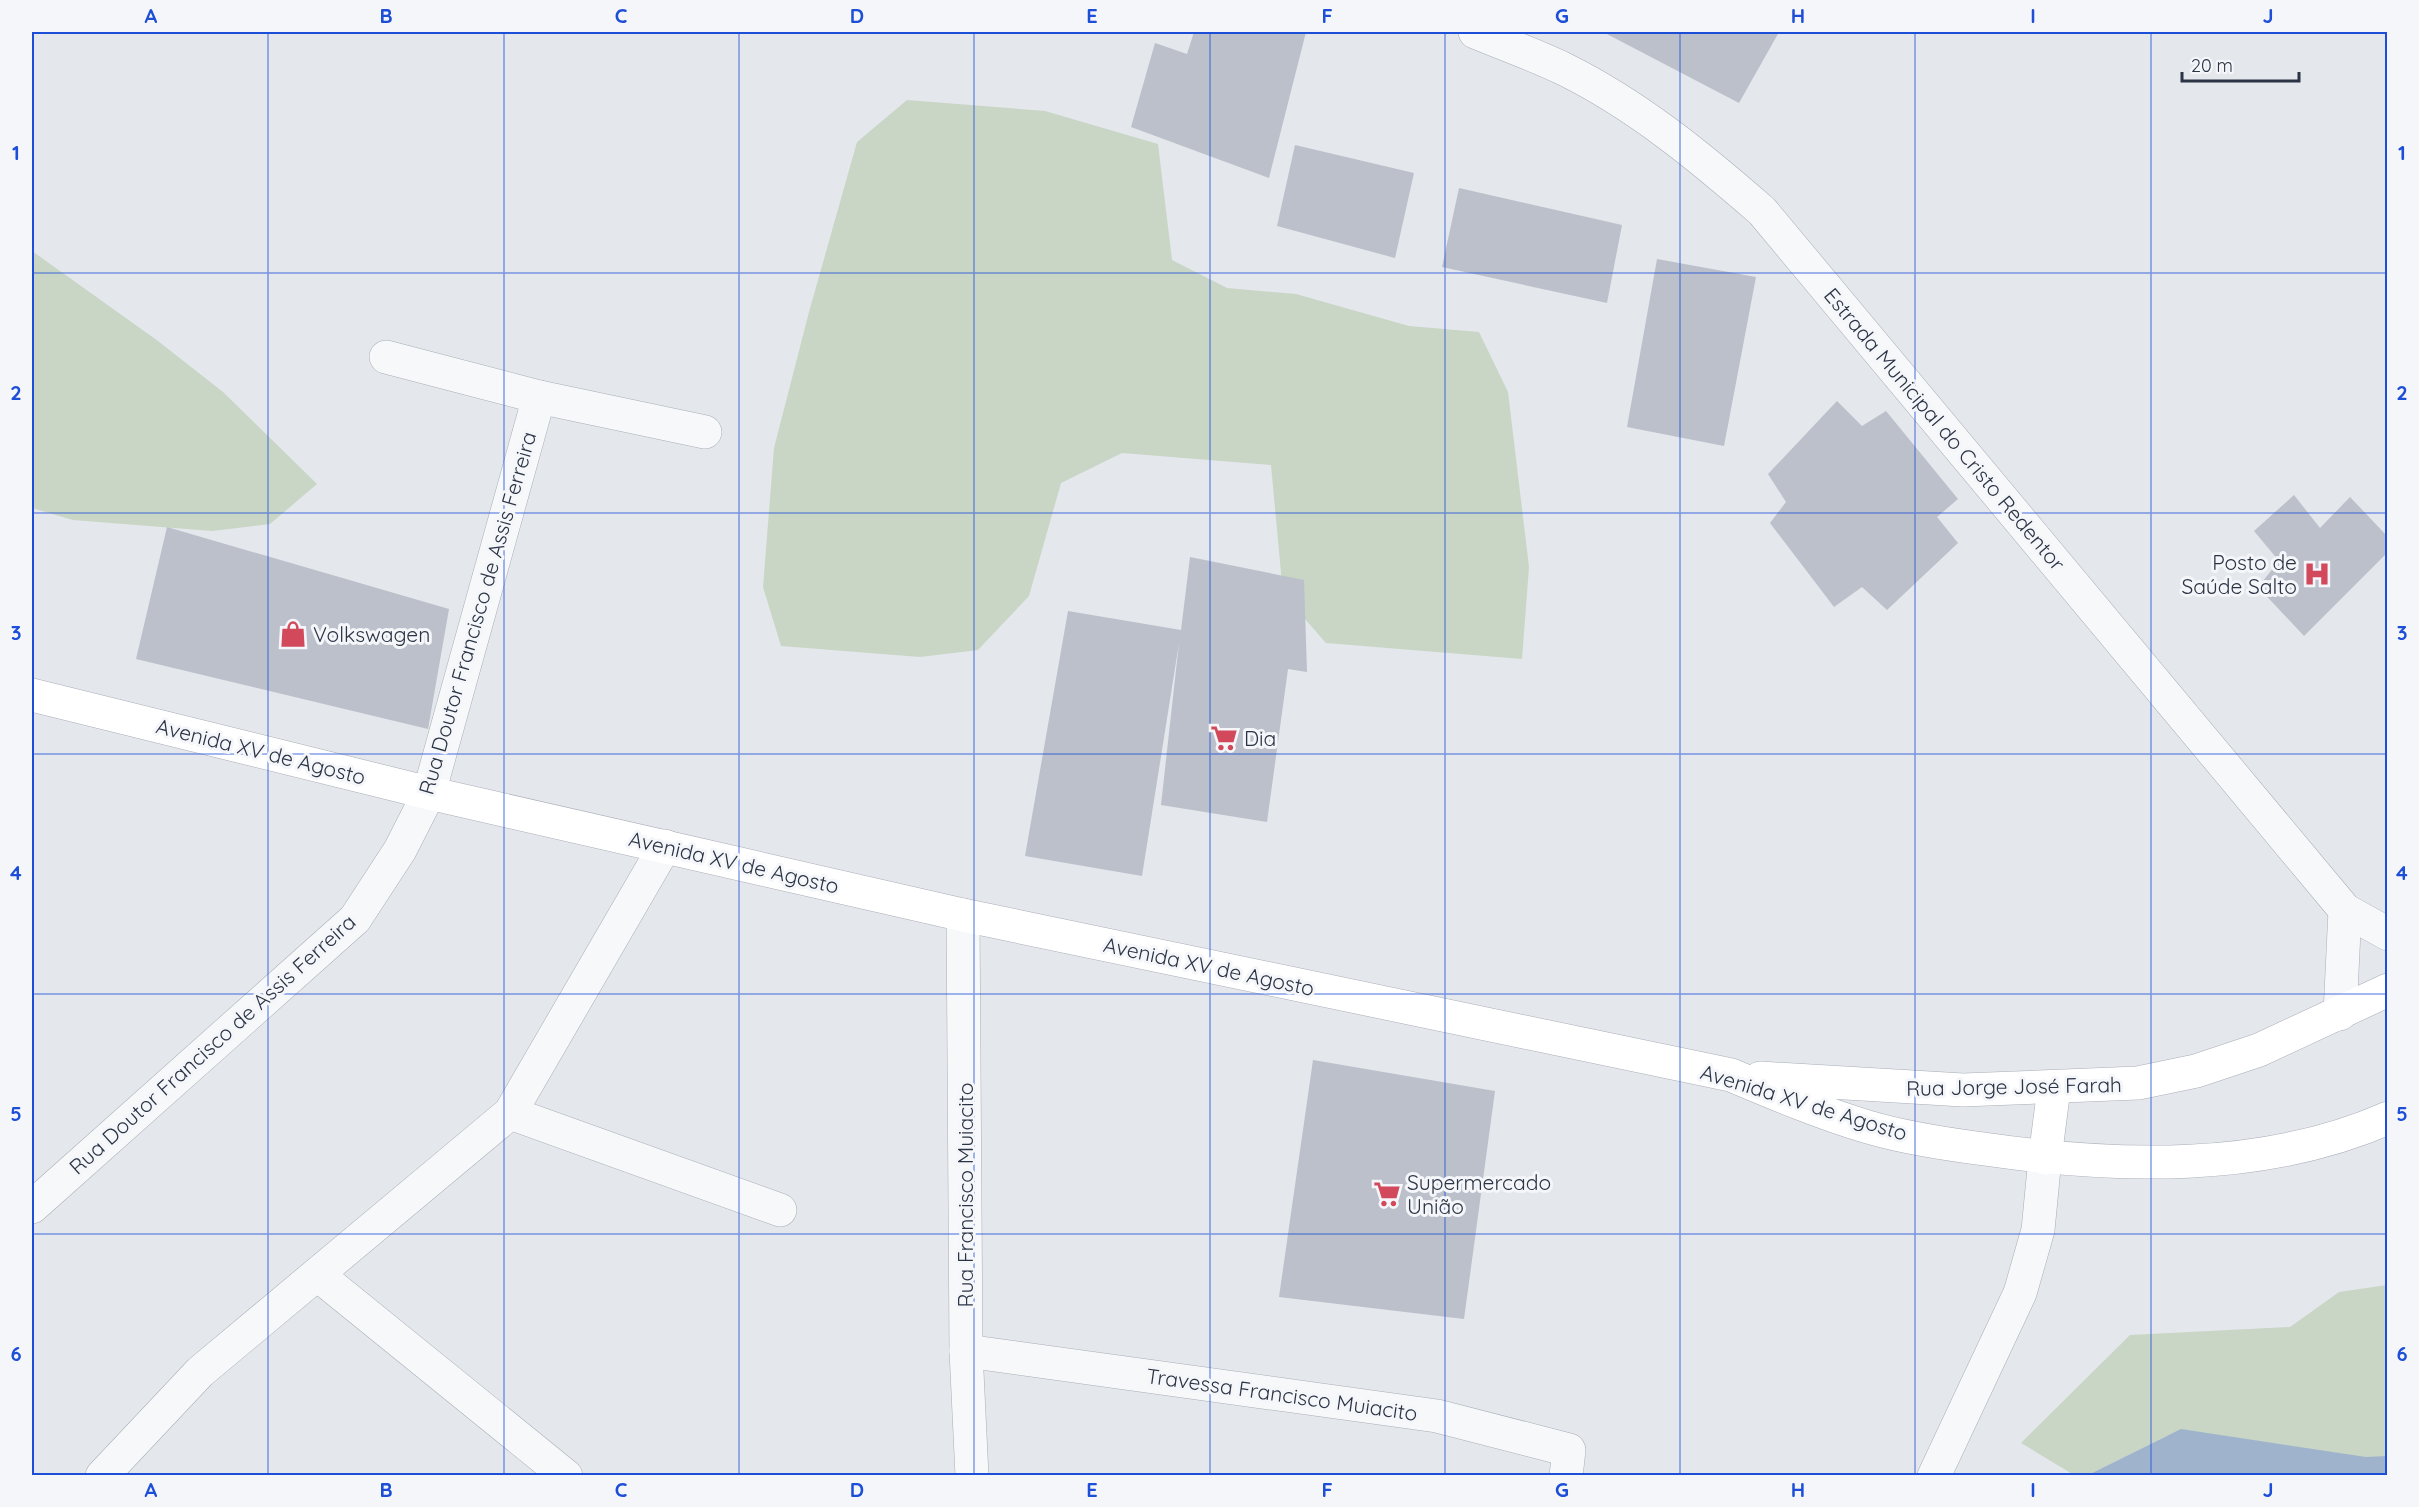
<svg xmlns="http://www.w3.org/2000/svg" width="2419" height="1507" font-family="Quicksand,sans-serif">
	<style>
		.green { fill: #c9d6c5 }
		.water { fill: #9fb4cc }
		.building { fill: #bbc0ca }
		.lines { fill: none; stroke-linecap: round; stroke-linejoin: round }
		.street-casing { stroke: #a9aeb7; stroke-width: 34 }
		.secondary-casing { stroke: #a9aeb7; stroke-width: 34 }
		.street { stroke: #f7f8fa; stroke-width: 33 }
		.secondary { stroke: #fff; stroke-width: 33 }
		.grid { fill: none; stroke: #1d4ed8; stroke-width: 1.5; stroke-opacity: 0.55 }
		.labels { text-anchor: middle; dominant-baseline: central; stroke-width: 6; stroke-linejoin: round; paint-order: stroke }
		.street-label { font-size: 21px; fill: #2b3445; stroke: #f4f6f9 }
		.poi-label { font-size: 21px; fill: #2b3445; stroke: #f4f6f9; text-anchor: start }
		.neatline { fill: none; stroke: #1d4ed8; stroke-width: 2 }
		.grid-label { font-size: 20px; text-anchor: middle; font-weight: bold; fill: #1d4ed8 }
	</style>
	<rect width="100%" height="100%" fill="#e4e7ec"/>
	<g class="green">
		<polygon points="907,100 1045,111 1158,144 1172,260 1227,288 1296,294 1409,326 1479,332 1508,392 1529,567 1522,659 1326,643 1283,594 1271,465 1122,453 1061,483 1029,596 978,650 920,657 781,646 763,587 774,448 809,312 857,142"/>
		<polygon points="32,251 158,341 223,392 317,484 270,524 212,531 73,520 32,508"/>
		<polygon points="2387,1285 2387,1464 2167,1436 2088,1475 2074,1475 2021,1443 2130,1335 2290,1327 2339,1292"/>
	</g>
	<polygon class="water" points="2181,1429 2366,1457 2387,1456 2387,1475 2088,1475"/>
	<g class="building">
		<polygon points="1194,32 1306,32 1269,178 1131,127 1155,43 1187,54"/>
		<polygon points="1603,32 1779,32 1739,103"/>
		<polygon points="1295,145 1414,173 1395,258 1277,226"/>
		<polygon points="1459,188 1622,225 1607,303 1442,267"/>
		<polygon points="1657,259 1756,277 1724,446 1627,427"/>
		<polygon points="1837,401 1862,426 1886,411 1958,499 1937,517 1958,543 1887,610 1862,587 1834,607 1770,523 1786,502 1768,474"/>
		<polygon points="2294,495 2320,528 2350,497 2388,537 2388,552 2304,636 2258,587 2279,561 2254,531"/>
		<polygon points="167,527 449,609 428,729 136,659"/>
		<polygon points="1190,557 1304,580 1307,672 1288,669 1267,822 1161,805 1179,643 1142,876 1025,856 1068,611 1181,630"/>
		<polygon points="1313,1060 1495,1091 1464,1319 1279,1297"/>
	</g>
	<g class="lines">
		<defs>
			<g id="street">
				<path d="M1475,32C1504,44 1535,55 1564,69C1637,105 1700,157 1762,211L2345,910L2388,934"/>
				<polyline points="386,357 539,397 705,432"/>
				<polyline points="963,915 966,1351 972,1476"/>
				<polyline points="2340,1014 2345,910"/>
				<polyline points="510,1113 780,1210"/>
				<polyline points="32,1207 355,919 400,850 429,793 539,397"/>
				<polyline points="318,1275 566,1476"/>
				<polyline points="966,1351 1437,1416 1569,1450 1566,1476"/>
				<polyline points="102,1476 200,1372 510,1113 665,846"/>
				<polyline points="1934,1476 2020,1293 2038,1230 2045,1158"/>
			</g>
			<g id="secondary">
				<path d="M32,695L429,793L963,915L1731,1075C1776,1094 1821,1113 1868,1127C1905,1138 1945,1144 1984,1149C2116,1168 2263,1173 2388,1118"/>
				<polyline points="1760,1078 1963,1090 2138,1083 2196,1071 2259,1050 2388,990"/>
				<polyline points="2045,1158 2054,1088"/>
			</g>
		</defs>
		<use href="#street" class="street-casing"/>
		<use href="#secondary" class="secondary-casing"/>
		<use href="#street" class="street"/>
		<use href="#secondary" class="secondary"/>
	</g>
	<path class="grid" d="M268,32V1476M504,32V1476M739,32V1476M974,32V1476M1210,32V1476M1445,32V1476M1680,32V1476M1915,32V1476M2151,32V1476M32,273H2388M32,513H2388M32,754H2388M32,994H2388M32,1234H2388"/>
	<defs>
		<symbol id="hospital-bare" viewBox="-9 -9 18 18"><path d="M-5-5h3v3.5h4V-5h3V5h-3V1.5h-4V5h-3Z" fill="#d1495b" stroke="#f4f6f9" stroke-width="2.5" paint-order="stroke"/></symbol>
		<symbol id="shop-bare" viewBox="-9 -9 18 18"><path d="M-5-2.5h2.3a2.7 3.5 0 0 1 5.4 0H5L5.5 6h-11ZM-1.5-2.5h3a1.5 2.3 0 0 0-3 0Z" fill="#d1495b" stroke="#f4f6f9" stroke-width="2.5" paint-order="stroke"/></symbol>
		<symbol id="supermarket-bare" viewBox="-9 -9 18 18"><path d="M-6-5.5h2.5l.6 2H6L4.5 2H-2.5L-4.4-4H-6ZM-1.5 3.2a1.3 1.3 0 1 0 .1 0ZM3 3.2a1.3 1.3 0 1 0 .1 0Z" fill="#d1495b" stroke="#f4f6f9" stroke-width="2.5" paint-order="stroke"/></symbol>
	</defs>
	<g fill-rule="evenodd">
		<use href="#hospital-bare" x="2298" y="555" width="38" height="38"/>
		<use href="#shop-bare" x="274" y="615" width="38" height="38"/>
		<use href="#supermarket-bare" x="1205" y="719" width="38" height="38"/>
		<use href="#supermarket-bare" x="1368" y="1175" width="38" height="38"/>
	</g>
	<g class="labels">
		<g class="street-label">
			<text transform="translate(1945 429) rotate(50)">Estrada Municipal do Cristo Redentor</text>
			<text transform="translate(477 613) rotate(-74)">Rua Doutor Francisco de Assis Ferreira</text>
			<text transform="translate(261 751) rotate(14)">Avenida XV de Agosto</text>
			<text transform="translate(734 862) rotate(13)">Avenida XV de Agosto</text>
			<text transform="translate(1209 966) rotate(12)">Avenida XV de Agosto</text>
			<text transform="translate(212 1044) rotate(-42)">Rua Doutor Francisco de Assis Ferreira</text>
			<text transform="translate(2014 1086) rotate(-1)">Rua Jorge José Farah</text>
			<text transform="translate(1804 1102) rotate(17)">Avenida XV de Agosto</text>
			<text transform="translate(965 1195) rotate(-90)">Rua Francisco Muiacito</text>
			<text transform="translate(1282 1394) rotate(8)">Travessa Francisco Muiacito</text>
		</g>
		<g class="poi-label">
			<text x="2297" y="562" text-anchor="end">Posto de<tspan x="2297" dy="24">Saúde Salto</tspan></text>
			<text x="313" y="634">Volkswagen</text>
			<text x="1244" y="738">Dia</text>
			<text x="1407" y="1182">Supermercado<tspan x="1407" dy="24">União</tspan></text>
		</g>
	</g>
	<rect width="2419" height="1507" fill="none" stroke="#f4f6f9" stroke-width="66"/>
	<path d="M2182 72v9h117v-9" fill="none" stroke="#2b3445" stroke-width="3"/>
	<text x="2191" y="72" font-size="18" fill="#2b3445" stroke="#f4f6f9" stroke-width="4.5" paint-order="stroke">20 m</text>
	<rect x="33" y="33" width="2353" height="1441" class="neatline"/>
	<g class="grid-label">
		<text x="151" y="23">A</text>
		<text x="386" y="23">B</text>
		<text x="621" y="23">C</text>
		<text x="857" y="23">D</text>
		<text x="1092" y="23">E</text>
		<text x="1327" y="23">F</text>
		<text x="1562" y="23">G</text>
		<text x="1798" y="23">H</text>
		<text x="2033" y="23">I</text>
		<text x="2268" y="23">J</text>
		<text x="16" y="160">1</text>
		<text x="2402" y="160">1</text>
		<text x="16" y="400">2</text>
		<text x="2402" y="400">2</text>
		<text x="16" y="640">3</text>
		<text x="2402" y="640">3</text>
		<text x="16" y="880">4</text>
		<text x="2402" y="880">4</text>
		<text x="16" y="1121">5</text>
		<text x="2402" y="1121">5</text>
		<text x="16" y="1361">6</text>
		<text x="2402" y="1361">6</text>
		<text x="151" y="1497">A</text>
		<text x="386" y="1497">B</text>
		<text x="621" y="1497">C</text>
		<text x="857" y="1497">D</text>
		<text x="1092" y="1497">E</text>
		<text x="1327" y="1497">F</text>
		<text x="1562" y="1497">G</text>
		<text x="1798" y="1497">H</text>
		<text x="2033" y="1497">I</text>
		<text x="2268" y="1497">J</text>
	</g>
</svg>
